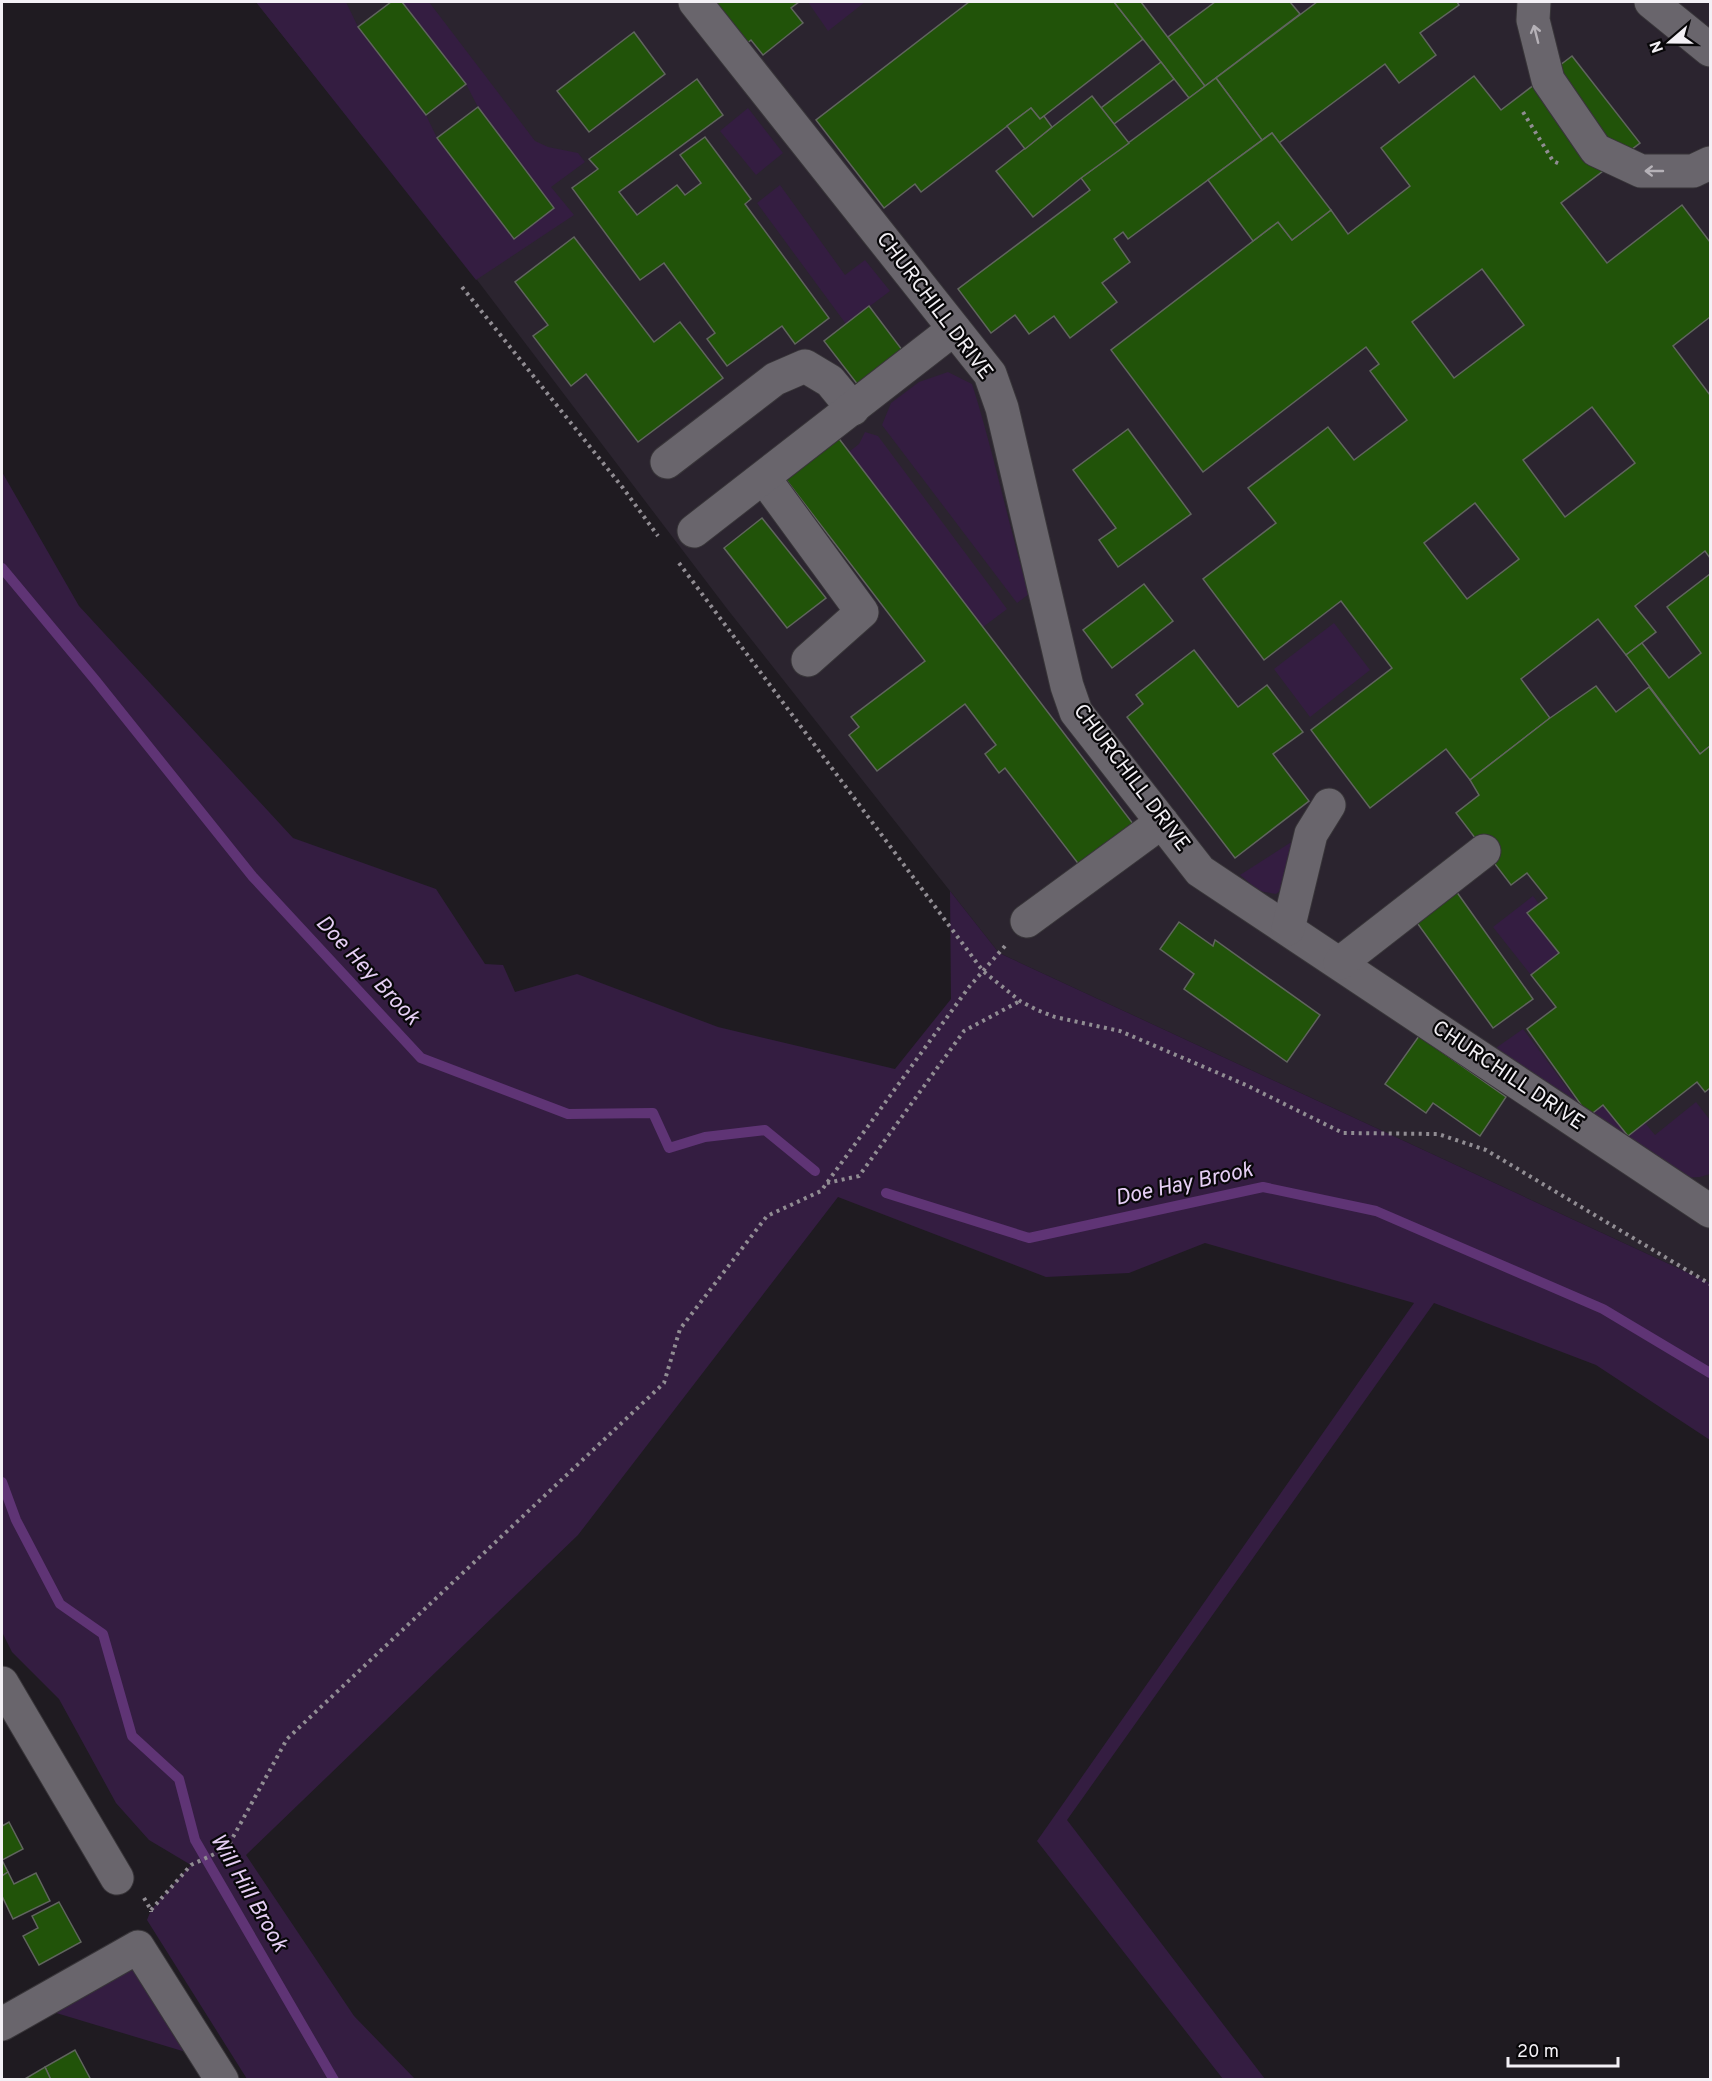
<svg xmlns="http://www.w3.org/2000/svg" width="1712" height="2081" font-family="Overpass,sans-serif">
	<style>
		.built { fill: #2b242f }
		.green { fill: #341d41 }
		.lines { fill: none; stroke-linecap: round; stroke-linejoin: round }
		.stream { stroke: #5f3475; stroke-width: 10 }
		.building { fill: #215309; stroke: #60655e; stroke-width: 1.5; fill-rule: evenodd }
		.minor-casing { stroke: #383539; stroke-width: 35 }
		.path { stroke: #918d93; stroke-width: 4; stroke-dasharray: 3 4.5; stroke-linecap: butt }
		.minor { stroke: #69656c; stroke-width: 33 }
		.oneway { stroke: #b5b1b7 }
		.labels { text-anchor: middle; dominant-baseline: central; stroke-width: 4.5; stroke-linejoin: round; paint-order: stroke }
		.street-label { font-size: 21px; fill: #f3f0f5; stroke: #080709 }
		.water-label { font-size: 22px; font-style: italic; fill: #e5cef4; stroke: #080709 }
	</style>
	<rect width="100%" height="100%" fill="#1f1b21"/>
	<polygon class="built" points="256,2 1710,2 1710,1283 999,953 728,610 468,268"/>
	<g class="green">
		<polygon points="256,2 346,2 358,27 426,115 437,138 514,239 554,208 480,111 466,84 402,2 429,2 535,141 548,147 578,153 585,162 551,187 574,215 476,280"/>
		<polygon points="808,2 865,2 828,31"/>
		<polygon points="748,108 783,153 756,175 720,131"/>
		<polygon points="780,185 845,275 865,260 890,291 846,324 757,203"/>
		<path d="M948,372L972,384C994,453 1008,524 1029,594L1017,603L882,425L891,403L919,382Z"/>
		<polygon points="865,432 878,436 1007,609 983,627 849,452 859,444"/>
		<polygon points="2,472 79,606 293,838 436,889 485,964 503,965 515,992 577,974 718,1027 895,1069 951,999 950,891 999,953 1710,1283 1710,1440 1596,1365 1434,1303 1067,1820 1265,2079 1223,2079 1037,1841 1414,1303 1205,1243 1129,1273 1046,1277 838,1197 578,1535 246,1855 354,2016 415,2079 247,2079 147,1920 151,1910 191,1865 149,1840 116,1803 59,1699 12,1652 2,1632"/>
		<polygon points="1334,623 1370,670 1310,717 1274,669"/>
		<polygon points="1293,841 1290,883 1276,894 1259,891 1240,875"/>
		<polygon points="1533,896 1539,904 1527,913 1559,953 1531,975 1493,927"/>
		<polygon points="1523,1029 1588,1116 1603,1105 1628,1136 1645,1123 1655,1135 1696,1102 1710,1120 1710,1174 1700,1177 1681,1178 1589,1120 1495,1053 1493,1050"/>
		<polygon points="138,1947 209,2059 33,2006"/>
	</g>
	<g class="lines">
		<g class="stream">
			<polyline points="2,568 96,681 253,877 421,1058 568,1114 653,1113 669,1148 705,1137 765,1130 815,1171"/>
			<polyline points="886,1193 1029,1238 1263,1187 1376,1211 1603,1309 1710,1373"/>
			<polyline points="2,1482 16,1520 60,1604 103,1634 132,1736 179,1779 195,1840 334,2080"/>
		</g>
	</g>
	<g class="building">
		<polygon points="391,2 402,2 466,84 426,115 358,27"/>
		<polygon points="712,2 799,2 791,8 803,23 763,55 751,40 745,45"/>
		<polygon points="969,2 1114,2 1143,39 1040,119 1031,108 921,192 915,184 884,208 816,120"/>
		<polygon points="1114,2 1141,2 1205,86 1189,98"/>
		<polygon points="1215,2 1290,2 1300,14 1205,86 1168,37"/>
		<polygon points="1317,2 1457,2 1459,5 1420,33 1436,55 1399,83 1385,64 1279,143 1272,133 1262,140 1216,78"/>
		<polygon points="634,32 665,74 589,132 557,91"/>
		<path d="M1572,56L1640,143L1561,203L1607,263L1682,205L1710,242V317L1673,346L1710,395V558L1705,551L1635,606L1656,632L1626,655L1598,619L1521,679L1550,718L1470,780L1446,749L1370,808L1311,730L1392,668L1341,601L1264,660L1203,579L1276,523L1248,488L1328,427L1354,460L1407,420L1370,371L1379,364L1366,347L1203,472L1111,350L1278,222L1292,240L1331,210L1348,234L1410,186L1381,148L1474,76L1501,110ZM1482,269L1524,325L1454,378L1412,322ZM1592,407L1635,463L1565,517L1523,460ZM1475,503L1519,559L1467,599L1424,543Z"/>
		<polygon points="1161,62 1174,79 1114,124 1101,108"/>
		<polygon points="1216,78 1262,140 1128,239 1123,232 1114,239 1130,262 1102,283 1117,302 1070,338 1054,316 1029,334 1015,315 991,333 958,289 1090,190 1081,178"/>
		<polygon points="697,79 723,115 619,192 637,215 677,185 685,195 701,183 680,155 705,137 751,199 745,204 829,318 795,344 782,326 727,366 707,339 715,333 664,263 640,280 572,188 598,169 589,159"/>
		<polygon points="1092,96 1129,143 1081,178 1033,217 996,171"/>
		<polygon points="478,107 554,208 514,239 437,138"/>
		<polygon points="1031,108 1040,119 1044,116 1052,127 1025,149 1007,126"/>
		<polygon points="1272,133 1331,210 1292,240 1278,222 1253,241 1208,180"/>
		<polygon points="574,237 654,342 680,322 723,378 638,442 586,374 571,386 533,336 548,325 515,282"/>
		<polygon points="869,306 903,351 858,385 824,341"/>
		<polygon points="1128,429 1191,514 1118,567 1099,540 1116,528 1073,470"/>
		<polygon points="837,436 1134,825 1080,866 1005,768 999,773 985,754 996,745 965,704 877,771 849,735 859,727 851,717 925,661 784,477"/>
		<polygon points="762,518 826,598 787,628 724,548"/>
		<polygon points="1710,574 1710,746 1700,754 1626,655 1642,643 1669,678 1701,653 1667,607"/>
		<polygon points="1144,584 1173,621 1112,668 1083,630"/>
		<polygon points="1194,650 1238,707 1267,685 1303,732 1273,754 1309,801 1235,858 1127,717 1143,704 1136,695"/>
		<polygon points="1596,686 1616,712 1649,687 1700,754 1710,746 1710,1088 1705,1092 1697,1082 1628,1136 1603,1105 1589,1116 1527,1029 1556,1007 1531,975 1559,953 1527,913 1547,898 1527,873 1511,885 1456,813 1479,795 1470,780 1550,718"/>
		<polygon points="1456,891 1533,999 1493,1028 1415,920"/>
		<polygon points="1179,922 1213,946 1215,940 1320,1015 1287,1062 1184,989 1194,974 1160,949"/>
		<polygon points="1419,1036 1506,1097 1480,1136 1433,1103 1426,1113 1385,1084"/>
		<polygon points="9,1822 23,1849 2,1860 8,1872 2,1876 2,1826"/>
		<polygon points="8,1872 14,1884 36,1873 50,1901 13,1919 2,1896 2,1876"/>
		<polygon points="59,1902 81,1942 39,1965 23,1936 38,1928 32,1916"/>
		<polygon points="75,2050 91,2080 51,2080 45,2067"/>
		<polygon points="45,2067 51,2080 23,2080"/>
	</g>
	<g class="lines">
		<defs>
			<g id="minor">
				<polyline points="695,2 990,374 1002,408 1067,686 1076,712 1200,871 1710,1211"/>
				<polyline points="1534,2 1533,20 1548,80 1596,150 1641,171 1693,171 1710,163"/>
				<polyline points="1651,2 1710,50"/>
				<polyline points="667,462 775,379 805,366 830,381 853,409"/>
				<polyline points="764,478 862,612 808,660"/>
				<polyline points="694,531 954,329"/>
				<polyline points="1027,921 1162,822"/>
				<polyline points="1288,929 1311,834 1329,805"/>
				<polyline points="1340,963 1484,851"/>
				<polyline points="2,1683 117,1878"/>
				<polyline points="2,2024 138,1947 222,2080"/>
			</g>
		</defs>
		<use href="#minor" class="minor-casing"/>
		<g class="path">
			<polyline points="1523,112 1553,161 1562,165"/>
			<polyline points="462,287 623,488 658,536"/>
			<polyline points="679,563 983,971 1020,1001 1037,1010 1055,1017 1120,1031 1246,1085 1343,1133 1438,1134 1486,1150 1710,1284"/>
			<polyline points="827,1183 859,1176 964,1031 1020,1001"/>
			<polyline points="144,1898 151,1910 151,1912"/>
			<polyline points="151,1910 191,1865 227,1848 287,1739 664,1383 680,1329 767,1216 821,1191 969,987 1005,946"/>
		</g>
		<use href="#minor" class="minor"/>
	</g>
	<defs><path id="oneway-shaft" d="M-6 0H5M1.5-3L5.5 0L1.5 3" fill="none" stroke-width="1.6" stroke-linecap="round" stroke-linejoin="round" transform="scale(1.5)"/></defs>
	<g class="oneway">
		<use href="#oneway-shaft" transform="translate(1536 34) rotate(-104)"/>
		<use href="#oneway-shaft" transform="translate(1654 171) rotate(180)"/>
	</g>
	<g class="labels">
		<g class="street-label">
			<text transform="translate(934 306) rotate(53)">CHURCHILL DRIVE</text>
			<text transform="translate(1131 778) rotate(53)">CHURCHILL DRIVE</text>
			<text transform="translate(1508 1076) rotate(34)">CHURCHILL DRIVE</text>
		</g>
		<g class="water-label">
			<text transform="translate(367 971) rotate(47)">Doe Hey Brook</text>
			<text transform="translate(1184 1185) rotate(-12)">Doe Hay Brook</text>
			<text transform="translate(248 1893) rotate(60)">Will Hill Brook</text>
		</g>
	</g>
	<rect width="1712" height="2081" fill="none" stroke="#f3f0f5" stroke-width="6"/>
	<g transform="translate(1670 42) rotate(250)" stroke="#080709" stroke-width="4.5" paint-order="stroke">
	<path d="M0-4.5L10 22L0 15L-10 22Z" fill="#f3f0f5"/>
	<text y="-9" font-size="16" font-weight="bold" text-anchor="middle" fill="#f3f0f5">N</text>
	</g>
	<path d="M1508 2057v9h110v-9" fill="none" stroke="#f3f0f5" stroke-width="3"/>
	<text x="1517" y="2057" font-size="18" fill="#f3f0f5" stroke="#080709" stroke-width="4.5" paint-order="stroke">20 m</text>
</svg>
